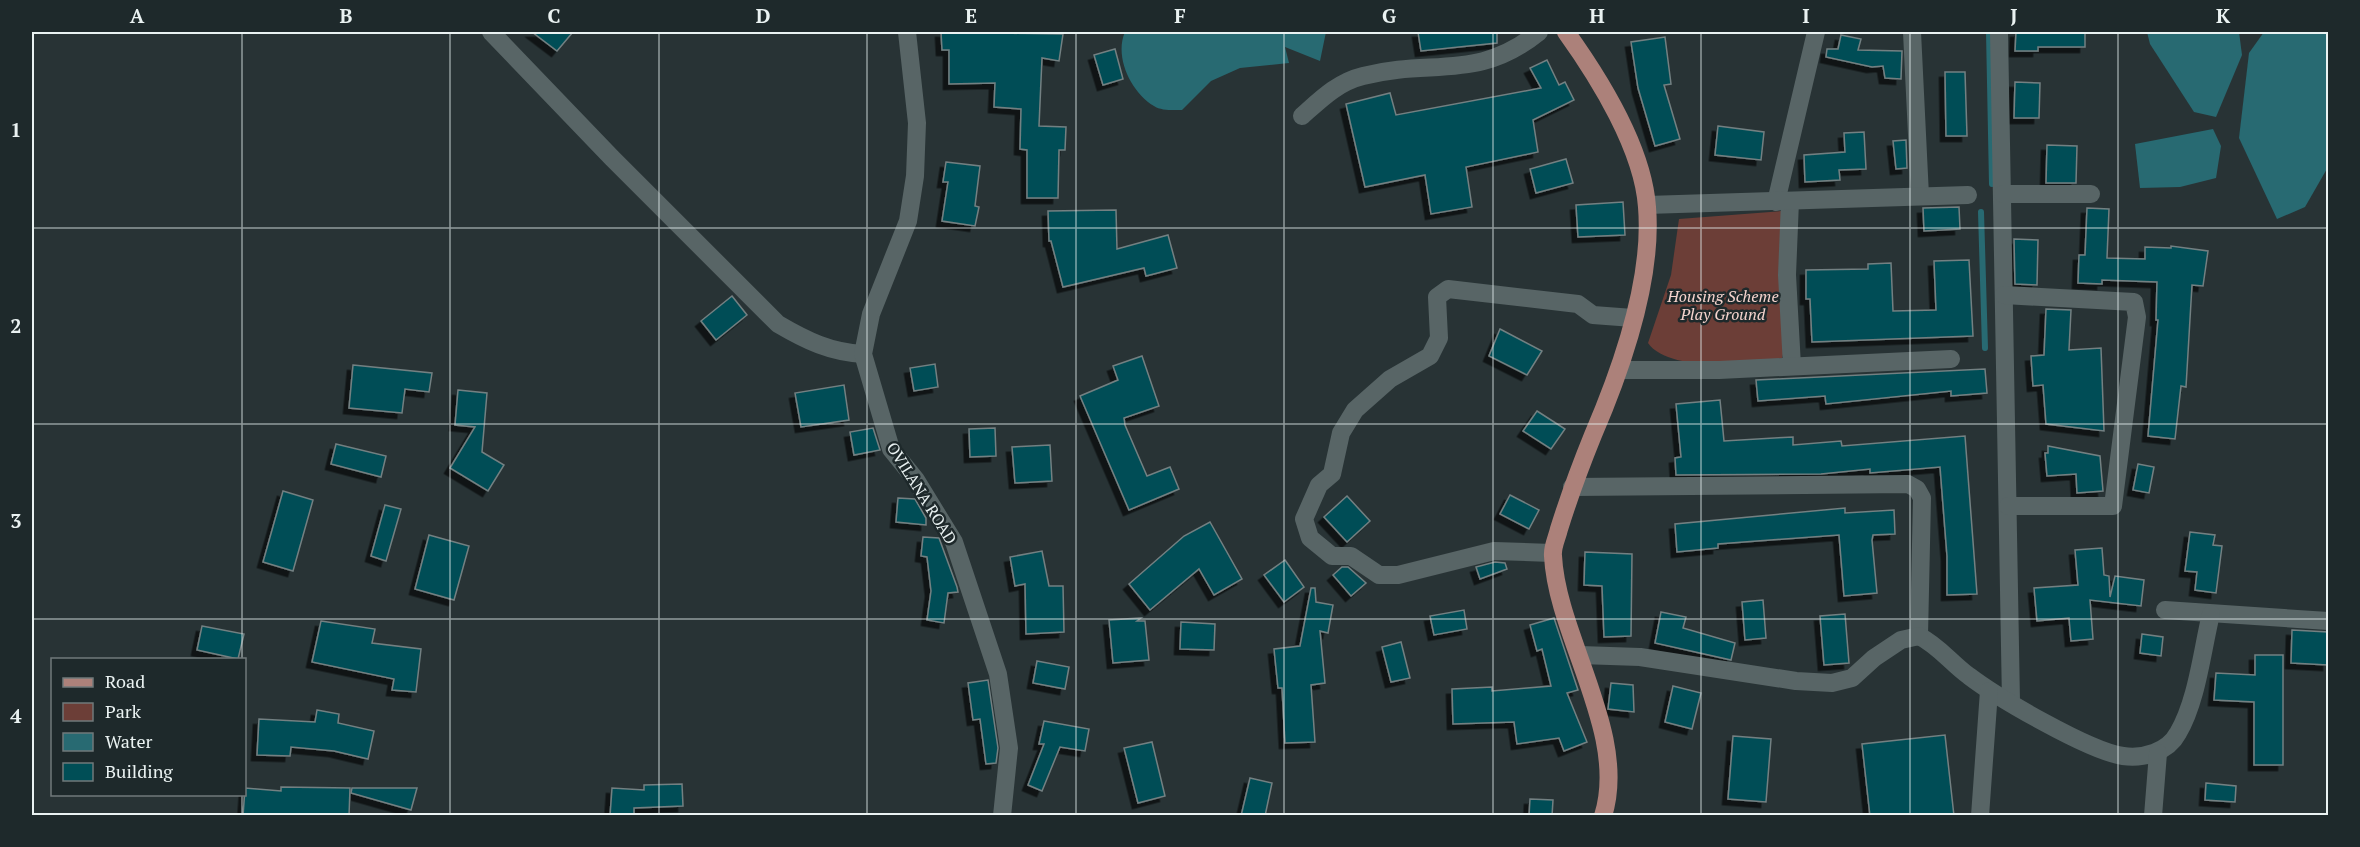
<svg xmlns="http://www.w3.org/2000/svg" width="2360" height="847" font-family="'PT Serif',serif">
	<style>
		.green { fill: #6c3e37 }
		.water { fill: #286a72 }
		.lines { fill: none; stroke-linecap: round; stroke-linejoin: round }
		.stream { stroke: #286a72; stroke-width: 6 }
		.building { fill: #004e56; stroke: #738082; stroke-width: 1.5; filter: url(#shadow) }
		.minor { stroke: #586566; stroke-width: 18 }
		.major { stroke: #ac817a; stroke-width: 18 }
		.grid { fill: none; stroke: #eaf2f2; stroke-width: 1.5; stroke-opacity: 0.55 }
		.labels { text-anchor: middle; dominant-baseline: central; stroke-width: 5; stroke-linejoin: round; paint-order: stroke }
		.park-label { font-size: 16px; font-style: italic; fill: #f6d4ce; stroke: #1e292b }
		.street-label { font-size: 16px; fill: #eaf2f2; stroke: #1e292b }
		.neatline { fill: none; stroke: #eaf2f2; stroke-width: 2 }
		.grid-label { font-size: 20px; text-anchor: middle; font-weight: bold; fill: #eaf2f2 }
	</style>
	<defs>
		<filter id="shadow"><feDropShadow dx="-5.5" dy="5.5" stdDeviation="0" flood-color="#0009"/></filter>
	</defs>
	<rect width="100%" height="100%" fill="#283335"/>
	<path class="green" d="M1782,211L1785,346L1782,358C1751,366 1668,372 1648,343L1671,275L1679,219Z"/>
	<g class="water">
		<path d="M1125,32H1326L1320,61L1285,47L1289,63L1240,68L1211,81L1182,110C1174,110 1161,111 1154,106C1131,92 1114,57 1125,32Z"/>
		<polygon points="2147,32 2239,32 2242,55 2216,117 2194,112 2150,44"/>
		<polygon points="2264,32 2328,33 2328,167 2305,207 2277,219 2239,138 2249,53"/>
		<polygon points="2213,129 2221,146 2216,178 2180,187 2140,188 2135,144"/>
	</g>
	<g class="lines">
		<g class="stream">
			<polyline points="1989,32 1992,184"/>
			<polyline points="1981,212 1985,348"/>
		</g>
	</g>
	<g class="building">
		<polygon points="532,32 573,32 557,51"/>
		<polygon points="941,32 1063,34 1059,61 1042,58 1039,126 1066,127 1065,150 1059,150 1058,198 1027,198 1027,150 1020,149 1021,109 994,107 995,83 949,84 949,50 942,50"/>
		<polygon points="1418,32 1497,32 1497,43 1421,51"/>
		<polygon points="2016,32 2085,32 2085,47 2038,47 2038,51 2015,51"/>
		<polygon points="1841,35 1861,39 1858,50 1902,51 1901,79 1885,78 1883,66 1872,67 1826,57 1827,49 1838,49"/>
		<polygon points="1665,37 1671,84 1664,85 1680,139 1655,146 1638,88 1631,42"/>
		<polygon points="1115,49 1123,79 1103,85 1094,55"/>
		<polygon points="1547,60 1559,85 1565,82 1574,100 1533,120 1538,152 1466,167 1472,207 1431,214 1425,175 1365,187 1346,104 1390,93 1396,115 1541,88 1530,68"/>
		<polygon points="1945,72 1965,72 1967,136 1946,136"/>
		<polygon points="2015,82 2040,83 2039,118 2014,118"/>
		<polygon points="1718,126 1764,132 1761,160 1715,155"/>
		<polygon points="1864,132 1866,169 1839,170 1840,180 1805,182 1804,155 1845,152 1844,133"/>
		<polygon points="1906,140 1907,168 1896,169 1893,141"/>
		<polygon points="2047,145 2077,146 2076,183 2046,183"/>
		<polygon points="1566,159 1573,183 1536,193 1530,169"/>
		<polygon points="946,162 980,166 975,206 979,207 975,226 942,221 948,182 943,182"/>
		<polygon points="1623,202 1625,235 1578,237 1576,205"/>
		<polygon points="1959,207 1960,229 1924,231 1923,208"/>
		<polygon points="2087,208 2109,209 2107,258 2145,259 2145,247 2171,248 2171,246 2208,251 2203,286 2192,285 2186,387 2181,386 2175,439 2148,436 2158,320 2156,320 2157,282 2102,280 2102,284 2078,283 2079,255 2085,255"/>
		<polygon points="1116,210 1117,249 1168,235 1177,268 1146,276 1144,268 1063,287 1051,241 1049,241 1048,211"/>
		<polygon points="2014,239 2038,240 2037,285 2015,284"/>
		<polygon points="1969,260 1973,336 1812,342 1810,299 1806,299 1806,270 1868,269 1868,264 1891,263 1893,311 1936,310 1934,261"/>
		<polygon points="732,296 747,315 716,340 701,321"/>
		<polygon points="2046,309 2071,310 2069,350 2101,348 2104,431 2046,424 2043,385 2033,386 2031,356 2044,355"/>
		<polygon points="1500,329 1542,351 1527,375 1489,356"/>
		<polygon points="1142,356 1159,406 1124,418 1125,425 1147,476 1170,467 1179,489 1129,510 1080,396 1118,380 1113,366"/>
		<polygon points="935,364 938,387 914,391 910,368"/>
		<polygon points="353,365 432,373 429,392 405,389 402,413 349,408"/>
		<polygon points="1985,369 1987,393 1951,396 1951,391 1826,404 1825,396 1758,401 1756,380"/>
		<polygon points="844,385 849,420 801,427 795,393"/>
		<polygon points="458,390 487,393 482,452 504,465 488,491 450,468 475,427 455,425"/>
		<polygon points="1720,400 1724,441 1793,437 1793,445 1841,441 1842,446 1965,436 1977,594 1947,595 1947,556 1940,467 1870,473 1870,469 1821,474 1676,475 1675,458 1681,457 1676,404"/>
		<polygon points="1537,411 1565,429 1551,449 1523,431"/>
		<polygon points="873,428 880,450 854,455 850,432"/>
		<polygon points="995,428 996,456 970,457 969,429"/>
		<polygon points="336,444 386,456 381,477 331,464"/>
		<polygon points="1050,445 1052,481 1015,483 1012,447"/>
		<polygon points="2048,446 2100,456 2103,491 2077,493 2076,474 2047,476 2045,453 2048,453"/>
		<polygon points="2138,464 2154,467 2149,493 2133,490"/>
		<polygon points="283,491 313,500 293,571 263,562"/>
		<polygon points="1510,495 1539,510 1529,529 1500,514"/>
		<polygon points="1347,496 1370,521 1347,542 1324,517"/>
		<polygon points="898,498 915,499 926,518 926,525 896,522"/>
		<polygon points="385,505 401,509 386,561 371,556"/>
		<polygon points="1845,508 1845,513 1894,510 1895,534 1873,535 1872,540 1877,593 1844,596 1839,535 1718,544 1718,548 1677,552 1675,524"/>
		<polygon points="1210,522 1242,579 1214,595 1199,569 1150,610 1129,584 1184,536"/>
		<polygon points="2190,532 2215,535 2213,545 2222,546 2216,593 2195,590 2197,572 2185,571"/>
		<polygon points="429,535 469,546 454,600 415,589"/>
		<polygon points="923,537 939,538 957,587 958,592 948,593 944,623 927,620 931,591 927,557 921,556"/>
		<polygon points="2102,548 2104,575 2109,576 2110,597 2115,576 2144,580 2141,606 2090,600 2093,639 2071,641 2069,618 2037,621 2034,588 2078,585 2075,550"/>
		<polygon points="1042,551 1049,586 1063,586 1064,632 1026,634 1025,584 1015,586 1010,557"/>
		<polygon points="1585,552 1632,554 1631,636 1604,637 1602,586 1584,585"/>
		<polygon points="1285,560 1304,587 1284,602 1264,575"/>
		<polygon points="1495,562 1505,563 1507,569 1480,579 1476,567"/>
		<polygon points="1342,567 1348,567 1366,583 1351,596 1333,575"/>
		<polygon points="1311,588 1315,588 1316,602 1333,605 1328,633 1320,631 1325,683 1311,685 1315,742 1285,743 1282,688 1278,688 1274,649 1300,646"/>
		<polygon points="1763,600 1766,638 1745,640 1742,602"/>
		<polygon points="1464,610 1467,629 1434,635 1430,616"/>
		<polygon points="1661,612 1686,617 1683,628 1735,643 1731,660 1655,643"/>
		<polygon points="1845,614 1849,663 1824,665 1820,616"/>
		<polygon points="1141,618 1137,621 1145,621 1149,660 1113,663 1109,620"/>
		<polygon points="1554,618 1578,690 1567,693 1587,742 1564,751 1559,738 1517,744 1514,722 1453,724 1452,689 1492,687 1492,691 1551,686 1542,649 1537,651 1530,625"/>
		<polygon points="321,621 375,629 372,643 421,649 416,692 392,690 394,679 312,662"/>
		<polygon points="1181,622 1215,624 1214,650 1180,649"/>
		<polygon points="202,626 244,634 238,659 197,650"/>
		<polygon points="2292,630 2328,632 2328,665 2291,663"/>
		<polygon points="2142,634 2163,637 2161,656 2140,653"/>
		<polygon points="1401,642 1410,678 1391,682 1382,647"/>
		<polygon points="2255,655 2283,655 2283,765 2254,765 2254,702 2214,700 2216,673 2255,675"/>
		<polygon points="1037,661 1069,667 1065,689 1033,683"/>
		<polygon points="988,680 998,748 996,763 986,764 980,719 973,720 968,683"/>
		<polygon points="1611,683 1633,685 1634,712 1608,709"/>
		<polygon points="1673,686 1701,693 1692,729 1665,722"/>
		<polygon points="317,710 339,714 338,723 374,731 368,759 334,751 291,747 290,756 257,755 259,719 315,722"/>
		<polygon points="1044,721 1089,729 1085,751 1060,747 1042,791 1028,785 1044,744 1039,744"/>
		<polygon points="1945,735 1954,816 1870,816 1862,744"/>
		<polygon points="1733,736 1771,739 1766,802 1728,799"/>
		<polygon points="1152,742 1165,796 1138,803 1124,748"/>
		<polygon points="1250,778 1272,783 1265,816 1241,816"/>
		<polygon points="2206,783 2236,786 2235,802 2205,800"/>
		<polygon points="682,784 683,806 634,808 634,816 610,816 612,788 644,790 644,785"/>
		<polygon points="281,787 350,788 349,816 243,816 245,788 281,791"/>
		<polygon points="352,788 417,788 411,810 351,793"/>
		<polygon points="1530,799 1553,800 1552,816 1529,816"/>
	</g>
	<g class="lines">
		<g class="minor">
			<path d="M491,32L612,158L778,324C807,341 830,352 863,354"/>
			<polyline points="907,32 917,123 915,176 908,221 871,314 863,354 891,449 916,480 954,542 998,674 1009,748 1002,816"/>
			<polyline points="1912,32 1920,196"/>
			<polyline points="1999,32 2011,702"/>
			<path d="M1302,116C1321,99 1338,82 1363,76C1432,58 1477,82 1539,32"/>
			<polyline points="2003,194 2091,194"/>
			<polyline points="1790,201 1787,275 1792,366"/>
			<polyline points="1776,202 1816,32"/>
			<polyline points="1647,205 1968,195"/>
			<polyline points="2004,295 2134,302 2137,317 2113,506 2008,506"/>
			<polyline points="1620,370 1719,370 1951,359"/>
			<polyline points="1572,487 1908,484 1917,489 1922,498 1919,636"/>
			<polyline points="1552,553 1494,551 1398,575 1379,575 1351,556 1332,556 1310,538 1304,519 1319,485 1332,474 1341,433 1355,410 1390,379 1430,356 1439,338 1437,297 1448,289 1578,304 1593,315 1633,318"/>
			<polyline points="2165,610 2328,621"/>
			<path d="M1580,655L1640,657L1796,681L1832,683L1852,678L1874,658L1901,640L1919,636C1939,646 1951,663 1969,676C1998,698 2089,751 2123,756C2143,759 2168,752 2178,733C2197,701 2202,651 2211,614"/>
			<polyline points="1980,816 1989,691"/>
			<polyline points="2153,816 2158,753"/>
		</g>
		<path class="major" d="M1566,32C1599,78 1643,149 1647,207C1653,279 1621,370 1593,435C1580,467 1569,497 1559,529C1557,538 1552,547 1553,556C1557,637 1629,734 1603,816"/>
	</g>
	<path class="grid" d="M242,32V660M450,32V816M659,32V816M867,32V816M1076,32V816M1284,32V816M1493,32V816M1701,32V816M1910,32V816M2118,32V816M32,228H2328M32,424H2328M32,619H2328M242,794V816"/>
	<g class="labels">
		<g class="park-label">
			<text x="1723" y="296">Housing Scheme<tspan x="1723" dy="18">Play Ground</tspan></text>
		</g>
		<g class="street-label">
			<text transform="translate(922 493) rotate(58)">OVILANA ROAD</text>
		</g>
	</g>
	<rect width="2360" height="847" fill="none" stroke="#1e292b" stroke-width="66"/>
	<rect x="51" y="658" width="195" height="138" fill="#1e292b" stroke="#70797b" stroke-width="1.5"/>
	<rect x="63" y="678" width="30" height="9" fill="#ac817a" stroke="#70797b" stroke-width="1.5"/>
	<text x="105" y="688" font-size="18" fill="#eaf2f2">Road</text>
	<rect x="63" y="703" width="30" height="18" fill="#6c3e37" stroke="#70797b" stroke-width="1.5"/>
	<text x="105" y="718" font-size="18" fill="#eaf2f2">Park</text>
	<rect x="63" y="733" width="30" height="18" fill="#286a72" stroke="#70797b" stroke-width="1.5"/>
	<text x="105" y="748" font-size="18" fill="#eaf2f2">Water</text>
	<rect x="63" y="763" width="30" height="18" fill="#004e56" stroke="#70797b" stroke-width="1.5"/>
	<text x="105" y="778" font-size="18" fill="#eaf2f2">Building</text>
	<rect x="33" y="33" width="2294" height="781" class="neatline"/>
	<g class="grid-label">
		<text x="137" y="23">A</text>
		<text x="346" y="23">B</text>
		<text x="554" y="23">C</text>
		<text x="763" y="23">D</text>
		<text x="971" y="23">E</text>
		<text x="1180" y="23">F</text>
		<text x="1389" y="23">G</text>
		<text x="1597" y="23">H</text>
		<text x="1806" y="23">I</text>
		<text x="2014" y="23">J</text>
		<text x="2223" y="23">K</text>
		<text x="16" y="137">1</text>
		<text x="16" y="333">2</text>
		<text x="16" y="528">3</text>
		<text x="16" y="723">4</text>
	</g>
</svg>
